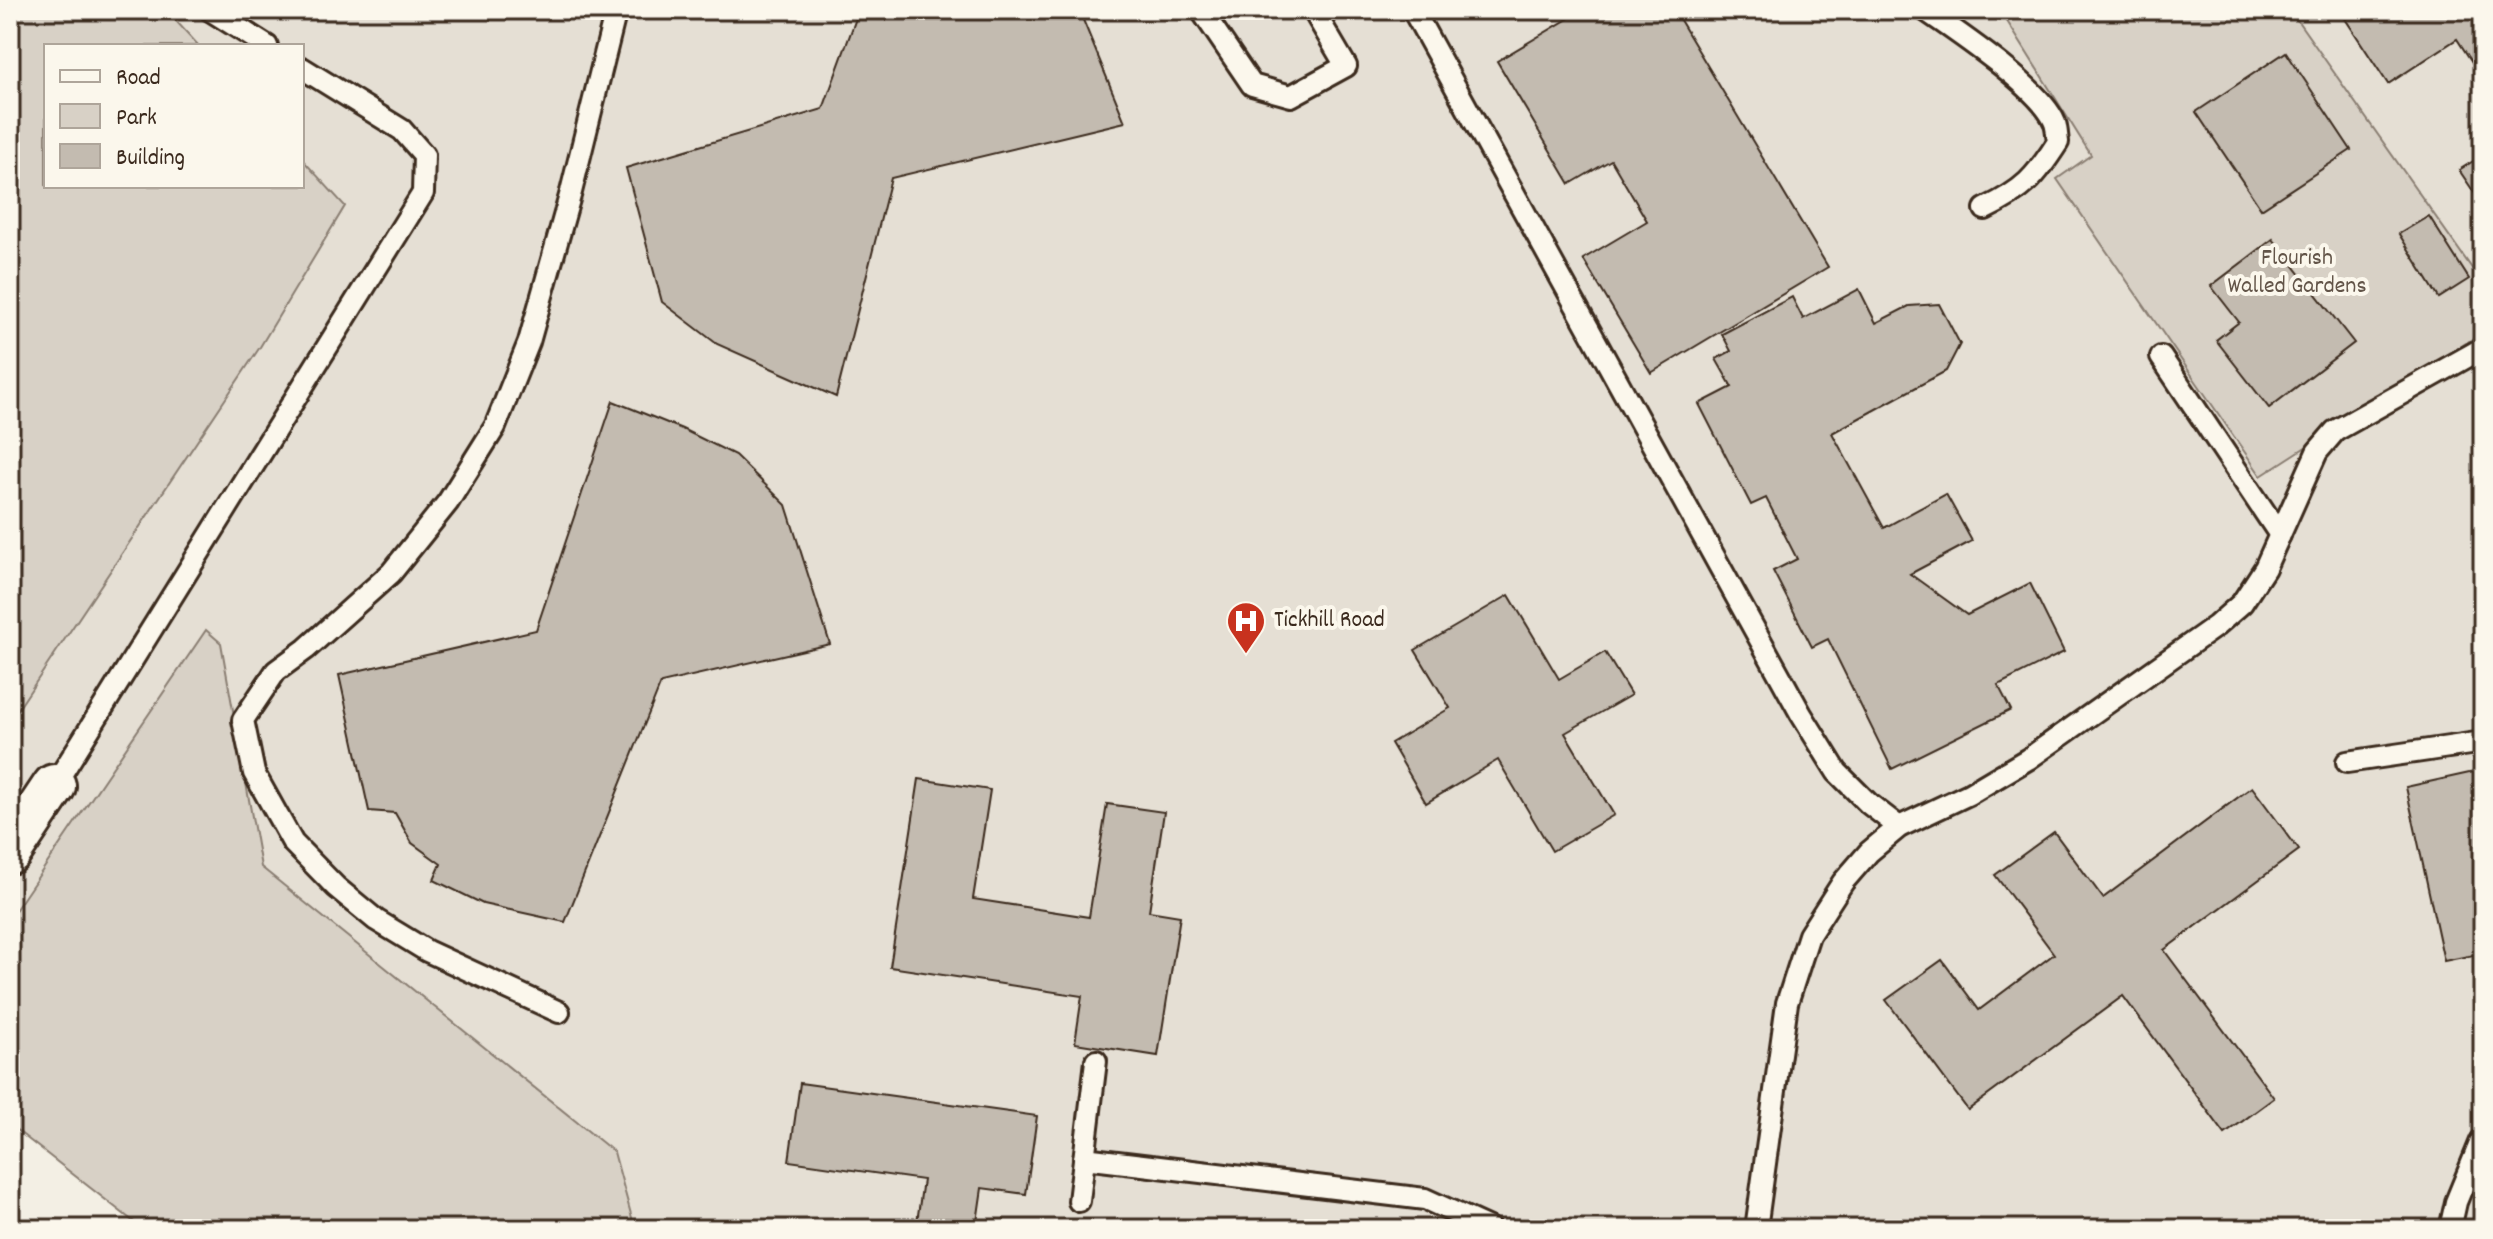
<svg xmlns="http://www.w3.org/2000/svg" width="2493" height="1239" font-family="Dekko,sans-serif">
	<style>
		.built { fill: #e5dfd4; fill-rule: evenodd }
		.green { fill: #d8d1c6; stroke: #8a7e72; stroke-width: 2 }
		.building { fill: #c3bbb0; stroke: #3b2a1e; stroke-width: 2 }
		.lines { fill: none; stroke-linecap: round; stroke-linejoin: round }
		.lane-casing { stroke: #3b2a1e; stroke-width: 26 }
		.street-casing { stroke: #3b2a1e; stroke-width: 48 }
		.lane { stroke: #fbf7ec; stroke-width: 20 }
		.street { stroke: #fbf7ec; stroke-width: 42 }
		.labels { text-anchor: middle; dominant-baseline: central; stroke-width: 8; stroke-linejoin: round; paint-order: stroke }
		.park-label { font-size: 24px; fill: #625448; stroke: #fbf7ec }
		.poi-label { font-size: 24px; fill: #3b2a1e; stroke: #fbf7ec; text-anchor: start }
	</style>
	<rect width="100%" height="100%" fill="#f3efe4"/>
	<filter id="ink" filterUnits="userSpaceOnUse"><feTurbulence type="fractalNoise" baseFrequency=".0125" numOctaves="2"/><feDisplacementMap in="SourceGraphic" scale="16" xChannelSelector="R" yChannelSelector="G"/><feConvolveMatrix kernelMatrix="1 2 1 2 8 2 1 2 1" color-interpolation-filters="sRGB"/></filter>
	<g filter="url(#ink)">
		<path class="built" d="M10,10H2483V1229H143L10,1125ZM46,46H302V186H46Z"/>
		<g class="green">
			<polygon points="10,10 166,10 199,46 46,46 46,186 302,186 302,159 345,206 260,347 10,721"/>
			<polygon points="2000,10 2290,10 2483,284 2483,332 2261,476 2057,179 2091,155"/>
			<polygon points="206,630 221,643 261,867 614,1152 635,1229 143,1229 10,1125 10,918"/>
		</g>
		<g class="building">
			<polygon points="859,10 1079,10 1125,122 891,178 836,397 717,344 662,302 626,168 823,109"/>
			<polygon points="1583,10 1674,10 1828,267 1651,373 1583,259 1647,221 1611,160 1570,184 1497,61"/>
			<polygon points="2349,10 2483,10 2483,79 2457,39 2388,84 2342,14"/>
			<polygon points="2286,52 2351,150 2261,209 2196,112"/>
			<polygon points="2483,155 2483,203 2482,204 2459,170"/>
			<polygon points="2429,216 2469,279 2439,298 2399,234"/>
			<polygon points="2273,239 2354,343 2269,408 2216,340 2239,322 2211,286"/>
			<polygon points="1859,289 1876,323 1909,306 1939,304 1960,344 1946,371 1832,433 1884,528 1946,494 1972,541 1910,574 1967,615 2030,583 2064,652 1998,685 2011,710 1892,769 1828,639 1812,647 1773,571 1797,559 1766,498 1751,505 1699,404 1732,387 1716,359 1731,351 1722,334 1792,297 1803,319"/>
			<polygon points="613,401 682,429 735,455 786,505 830,644 661,683 565,922 483,904 434,880 441,864 412,843 395,813 369,811 339,675 536,630"/>
			<polygon points="1509,595 1559,679 1605,652 1631,695 1565,733 1614,815 1552,851 1498,760 1426,803 1391,743 1450,708 1415,650"/>
			<polygon points="2483,770 2483,953 2444,961 2406,787"/>
			<polygon points="919,779 990,790 973,899 1089,917 1107,804 1164,812 1149,911 1180,916 1158,1056 1075,1043 1082,996 890,967"/>
			<polygon points="2252,787 2299,850 2164,950 2274,1098 2225,1134 2123,996 1968,1110 1886,1000 1942,960 1979,1010 2054,954 1995,875 2054,832 2103,898"/>
			<polygon points="800,1083 1037,1116 1026,1194 982,1188 976,1229 916,1229 923,1180 789,1161"/>
		</g>
		<g class="lines">
			<defs>
				<g id="lane">
					<polyline points="210,10 267,46"/>
					<polyline points="1201,10 1252,85 1291,96 1346,66 1313,10"/>
					<polyline points="1413,10 1801,714 1837,772 1868,803 1899,827"/>
					<path d="M1925,10C1957,32 2042,89 2055,123C2057,129 2057,136 2058,142C2035,178 2024,190 1985,209"/>
					<polyline points="2161,357 2280,535"/>
					<polyline points="2347,762 2483,742"/>
					<polyline points="54,786 423,193 424,155 402,130 302,68"/>
					<polyline points="559,1012 427,951 376,920 336,887 293,843 254,773 243,720 276,671 306,649 391,573 448,502 495,427 529,342 571,192 616,10"/>
					<polyline points="1084,1158 1425,1199 1491,1229"/>
					<polyline points="1079,1201 1096,1061"/>
					<polyline points="1756,1229 1787,1003 1809,935 1843,882 1869,852 1899,827 1969,794 2028,759 2216,626 2242,603 2265,568 2317,452 2335,431 2483,348"/>
					<polyline points="2450,1229 2456,1202 2481,1141"/>
				</g>
				<polyline id="street" points="10,852 54,786"/>
			</defs>
			<use href="#lane" class="lane-casing"/>
			<use href="#street" class="street-casing"/>
			<use href="#lane" class="lane"/>
			<use href="#street" class="street"/>
		</g>
	</g>
	<defs>
		<symbol id="hospital-pin" viewBox="-11 -11 22 30"><path d="M0 17L-7.5 6A9.5 9.5 0 1 1 7.5 6Z" fill="#c8321e" stroke="#fbf7ec"/><path d="M-5-5h3v3.5h4V-5h3V5h-3V1.5h-4V5h-3Z" fill="#fff"/></symbol>
	</defs>
	<g fill-rule="evenodd">
		<use href="#hospital-pin" x="1224" y="599" width="44" height="60"/>
	</g>
	<g class="labels">
		<g class="park-label">
			<text x="2297" y="259">Flourish<tspan x="2297" dy="28">Walled Gardens</tspan></text>
		</g>
		<g class="poi-label">
			<text x="1274" y="621">Tickhill Road</text>
		</g>
	</g>
	<rect width="2493" height="1239" fill="none" stroke="#fbf7ec" stroke-width="40"/>
	<rect x="20" y="20" width="2453" height="1199" fill="none" stroke="#3b2a1e" stroke-width="3" filter="url(#ink)"/>
	<rect x="44" y="44" width="260" height="144" fill="#fbf7ec" stroke="#aea59a" stroke-width="2"/>
	<rect x="60" y="70" width="40" height="12" fill="#fbf7ec" stroke="#aea59a" stroke-width="2"/>
	<text x="116" y="84" font-size="24" fill="#3b2a1e">Road</text>
	<rect x="60" y="104" width="40" height="24" fill="#d8d1c6" stroke="#aea59a" stroke-width="2"/>
	<text x="116" y="124" font-size="24" fill="#3b2a1e">Park</text>
	<rect x="60" y="144" width="40" height="24" fill="#c3bbb0" stroke="#aea59a" stroke-width="2"/>
	<text x="116" y="164" font-size="24" fill="#3b2a1e">Building</text>
</svg>
